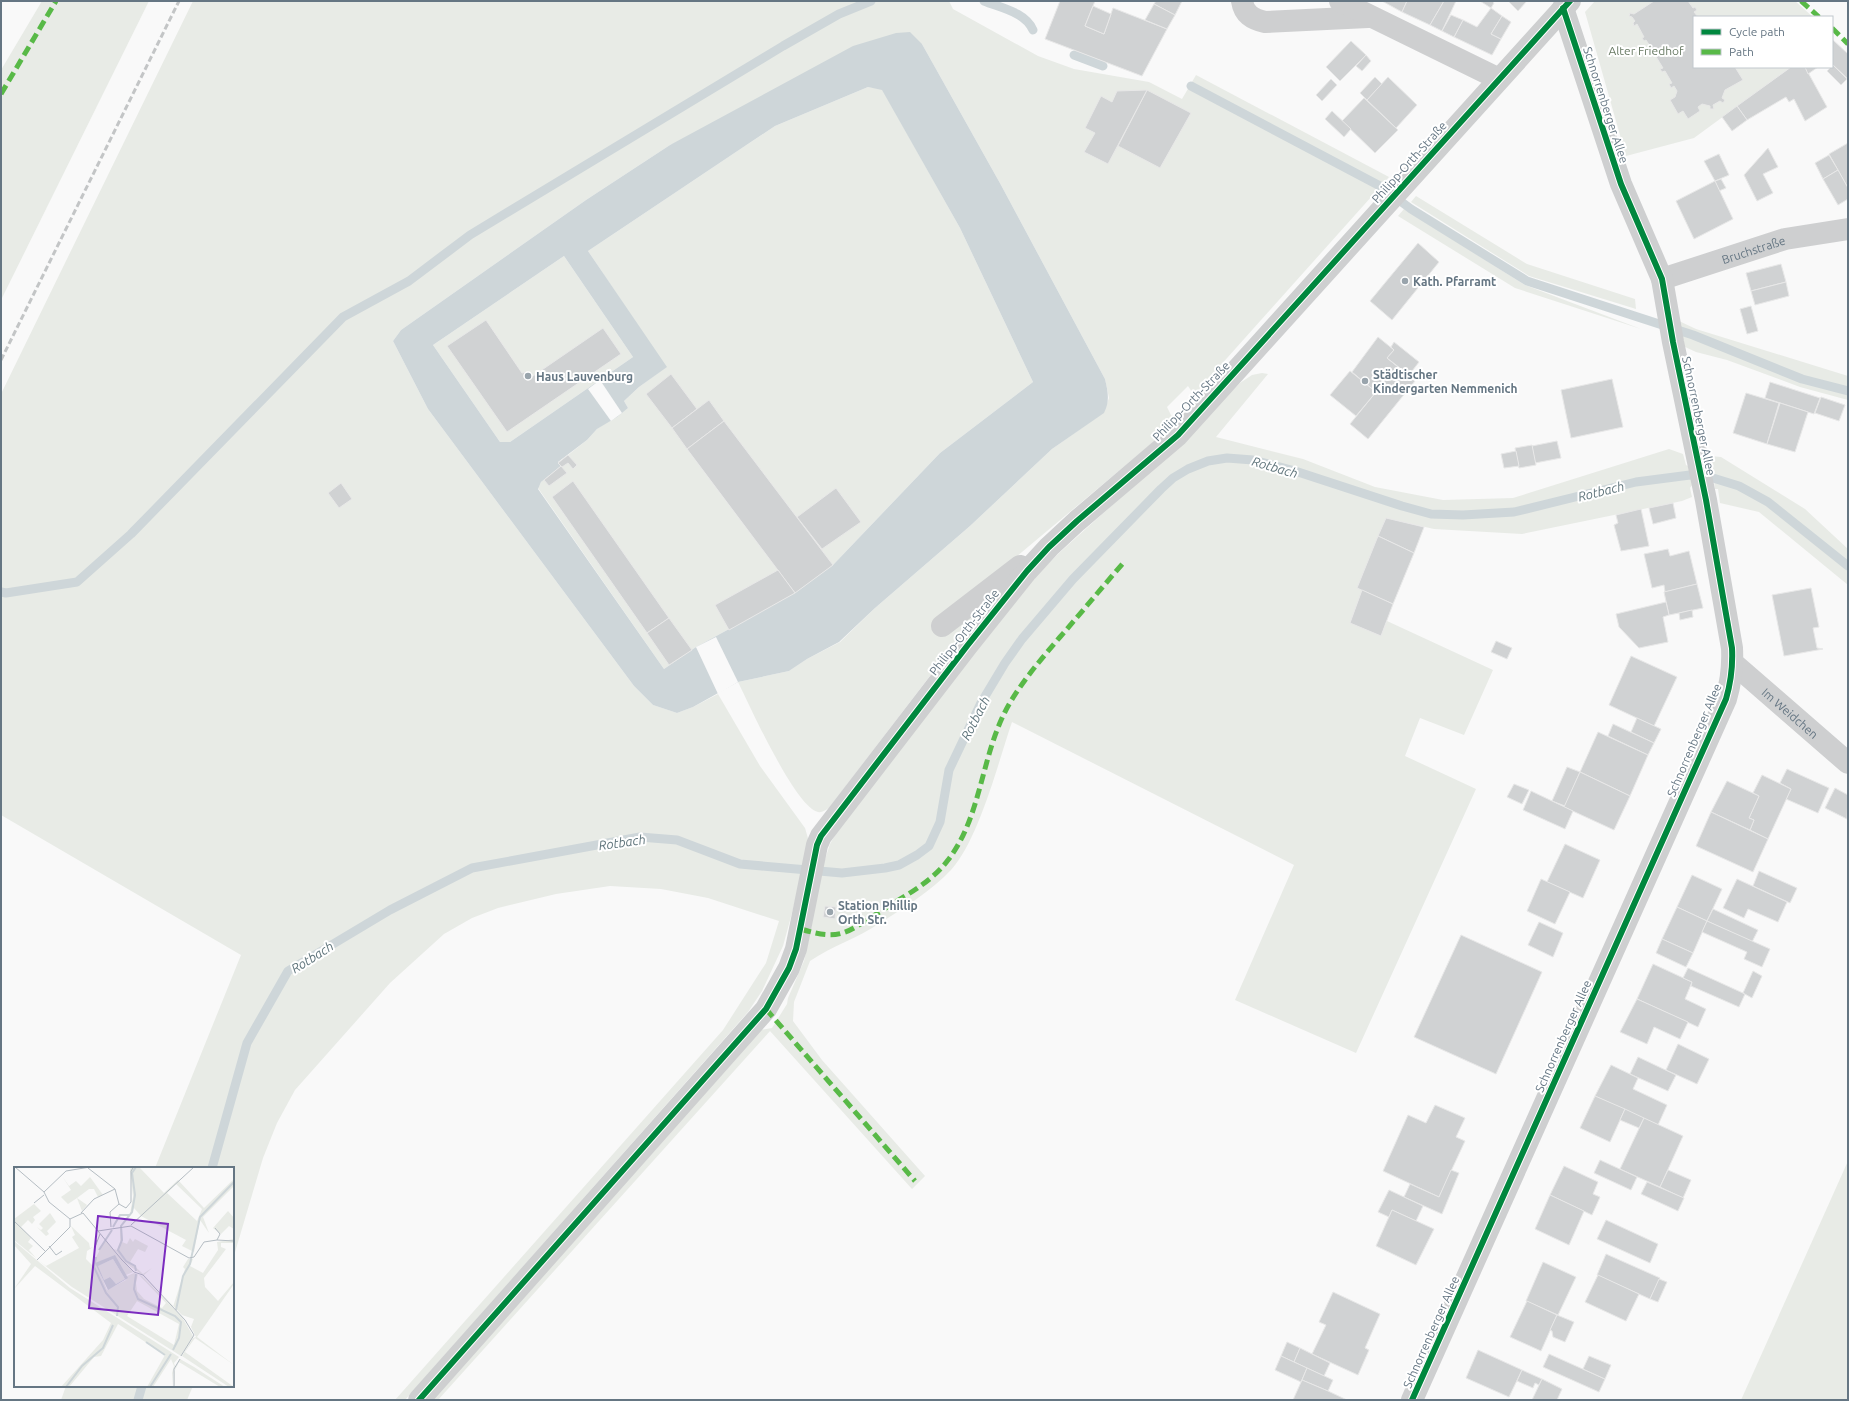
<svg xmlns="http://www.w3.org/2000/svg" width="1849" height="1401" font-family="Ubuntu,sans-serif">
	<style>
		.green { fill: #e8ebe6 }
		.water { fill: #ced6d9; fill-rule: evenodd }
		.pier { fill: #f9f9f9 }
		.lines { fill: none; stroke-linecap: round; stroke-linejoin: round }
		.stream { stroke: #ced6d9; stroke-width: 9 }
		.building { fill: #d0d2d3; stroke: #e8e8e8 }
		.minor { stroke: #cecfd0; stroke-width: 22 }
		.rail { stroke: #c3c5c6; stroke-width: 3; stroke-dasharray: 6 3; stroke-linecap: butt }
		.quiet { stroke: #58b947; stroke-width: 5; stroke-dasharray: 10 5; stroke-linecap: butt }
		.cycleway-casing { stroke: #fff; stroke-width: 8 }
		.cycleway { stroke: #00873e; stroke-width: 6 }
		.poi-dot { fill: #99a4ac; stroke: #fff; stroke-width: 1.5 }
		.labels { text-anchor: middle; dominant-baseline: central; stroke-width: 4; stroke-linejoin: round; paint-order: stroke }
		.park-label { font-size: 12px; fill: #687a64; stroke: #fff }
		.street-label { font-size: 12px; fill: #657683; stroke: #fff }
		.poi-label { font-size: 12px; font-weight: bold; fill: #657683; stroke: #fff; text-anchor: start }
		.water-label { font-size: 13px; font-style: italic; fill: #60757c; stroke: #fff }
		.inset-river { fill: none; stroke: #ced6d9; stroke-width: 2 }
		.inset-road { fill: none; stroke: #b5bdc3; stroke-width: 1 }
		.view { fill: #7b2cbf; fill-opacity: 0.15; stroke: #7b2cbf; stroke-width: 2 }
		.inset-edge { fill: none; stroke: #657683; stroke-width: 2 }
	</style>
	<rect width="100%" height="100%" fill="#f9f9f9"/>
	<g class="green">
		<polygon points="42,1 149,1 1,300 1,70"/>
		<path d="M193,1H949L953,9L1038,56L1074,69L1149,82L1182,99L1196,75L1389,177L1194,395L1188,386L1167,407L1174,421L1151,444L992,577L973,613H978L829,808C825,810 822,813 818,812C795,807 749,704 738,682L789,671L807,659L840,642L875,608L970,526L1052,449L1103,413L1109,398L1105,379L1001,185L922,44L670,145L586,200L401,330L393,341L428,409L634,686L653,705L677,713L693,707L718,694L760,766L805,828L809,842L792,913L783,946L762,991L748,1012L405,1400H395L723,1030L766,963L779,921L708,898L661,889L610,886L556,894L498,908L472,918L444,934L390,983L295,1090L277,1123L263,1158L233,1259V1168H155L241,955L1,815V394Z"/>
		<polygon points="1595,1 1795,1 1813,17 1694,17 1694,67 1791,67 1694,138 1626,156 1585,12"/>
		<polygon points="868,87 882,89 960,228 1033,382 940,453 833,565 795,593 696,647 664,669 538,488 541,482 561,466 558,463 587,440 597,429 628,408 624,401 639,387 666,367 588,251 775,126"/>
		<polygon points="1416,196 1527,264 1635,299 1636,309 1529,276 1411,202"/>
		<polygon points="1404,209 1525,285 1641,329 1515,288 1398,216"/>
		<polygon points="564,256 633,357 510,442 500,442 433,345"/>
		<polygon points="1679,321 1696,329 1848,376 1848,400 1800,387 1727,360 1696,352 1683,346"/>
		<path d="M1262,373L1268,374L1216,437L1303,459L1375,487L1443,500L1513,498L1669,449L1683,454L1686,465L1688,466L1692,485L1690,488L1692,497L1682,501L1522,534L1434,529L1386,518L1357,588L1362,590L1350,623L1381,636L1387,621L1493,670L1464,735L1420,718L1405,756L1476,789L1356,1053L1235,1000L1294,865L1012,722C998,763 979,839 951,870C931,891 904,908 880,923C858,938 832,946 810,961L794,1002L793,1021L822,1060L925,1176L912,1189L770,1031L438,1400H430L760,1030L772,1028L787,1004L788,998L804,961L812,924L816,887L830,844L840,826L1029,583L1058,554L1150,471L1240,383L1252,375Z"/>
		<polygon points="1711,456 1721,457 1805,509 1848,549 1848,585 1759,512 1720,503 1718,489 1715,489"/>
		<polygon points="1848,1161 1848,1400 1741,1400"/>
		<polygon points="66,1386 193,1386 187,1400 61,1400"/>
	</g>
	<path class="water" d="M910,32L922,44L1001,185L1105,379C1108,392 1110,401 1104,413L1052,449L970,526L875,608L839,642L807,659L789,671L738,682L693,707L677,713L653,705L634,686L428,409L393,341L401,330L586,200L670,145L853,46L896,33ZM868,87L882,90L960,228L1033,382L940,453L833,565L795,593L696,647L664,669L538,489L541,482L561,466L558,462L587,440L597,429L617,417L628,408L624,401L639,387L667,367L588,251L775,126ZM564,256L633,357L510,442H500L433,345Z"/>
	<g class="pier">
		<polygon points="600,380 622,413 611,421 588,389"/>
		<polygon points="716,637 738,682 718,694 696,647"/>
	</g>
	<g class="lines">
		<g class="stream">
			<path d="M984,1C1001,8 1025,12 1033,30"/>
			<polyline points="1074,55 1103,66"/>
			<polyline points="1191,86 1380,186 1411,209 1527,281 1693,335 1802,379 1848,391"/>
			<polyline points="1,592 6,593 77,582 131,534 343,317 409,281 470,235 783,46 839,14 871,1"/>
			<polyline points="212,1168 247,1043 288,971 390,910 472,868 640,837 677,840 740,864 842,873 885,868 899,865 917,855 929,846 940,822 949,770 981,703 1005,663 1022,639 1073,579 1161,489 1173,478 1188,469 1208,461 1227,458 1253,460 1295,471 1402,506 1431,514 1463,515 1514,512 1636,482 1690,475 1713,478 1739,486 1768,502 1848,566"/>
			<polyline points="138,1400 142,1386"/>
		</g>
	</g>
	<g class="building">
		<polygon points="1060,1 1095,1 1085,26 1104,34 1113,8 1167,29 1142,76 1045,39"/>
		<polygon points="1156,1 1182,1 1175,15 1154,4"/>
		<polygon points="1382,1 1407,1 1402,12"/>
		<polygon points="1407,1 1444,1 1430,25 1402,12"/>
		<polygon points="1444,1 1456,1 1442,31 1430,25"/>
		<polygon points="1480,1 1492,1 1494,3 1491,8"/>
		<polygon points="1508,1 1527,1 1518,11"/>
		<polygon points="1654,1 1688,1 1693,8 1695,7 1697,10 1694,12 1698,17 1694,17 1694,67 1735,67 1743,80 1725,90 1722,98 1725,100 1723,103 1720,101 1713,105 1714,109 1710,109 1710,106 1702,104 1698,107 1700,111 1688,119 1683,111 1678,114 1670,100 1675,97 1677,91 1674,86 1671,88 1669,84 1672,83 1665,71 1662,72 1660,69 1663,68 1655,55 1653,57 1651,54 1654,52 1646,40 1644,41 1642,38 1644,37 1637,24 1634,26 1633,23 1635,21 1632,17 1629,16 1630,13 1634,14"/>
		<polygon points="1154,4 1175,15 1167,29 1145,20"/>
		<polygon points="1093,6 1111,14 1104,34 1085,26"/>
		<polygon points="1491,8 1502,16 1491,34 1501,39 1492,55 1454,37 1463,20 1477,27"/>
		<polygon points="1451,15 1463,20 1454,37 1442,31"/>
		<polygon points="1502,16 1511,22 1501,39 1491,34"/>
		<polygon points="1832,39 1848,54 1848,79 1832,64"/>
		<polygon points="1351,41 1366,55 1340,81 1326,67"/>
		<polygon points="1366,55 1371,61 1362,71 1356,66"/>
		<polygon points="1833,65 1847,79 1841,85 1827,71"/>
		<polygon points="1791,67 1805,67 1827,107 1805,121 1794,99 1789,102 1786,97 1747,120 1737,106"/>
		<polygon points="1805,67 1818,67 1808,74"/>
		<polygon points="1375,77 1382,84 1367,100 1360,93"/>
		<polygon points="1388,77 1417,105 1396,128 1367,100"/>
		<polygon points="1331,79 1337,85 1322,101 1316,95"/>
		<polygon points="1147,90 1191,113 1160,168 1118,146"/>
		<polygon points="1147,90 1108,164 1084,152 1095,133 1085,128 1101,96 1112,102 1117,91"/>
		<polygon points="1364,98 1398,130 1375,153 1342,121"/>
		<polygon points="1737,106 1747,120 1732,131 1722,117"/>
		<polygon points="1332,111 1351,129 1344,137 1325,119"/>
		<polygon points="1848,143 1848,188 1829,154"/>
		<polygon points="1768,148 1778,167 1763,174 1773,193 1757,201 1744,175"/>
		<polygon points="1719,154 1729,175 1715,181 1704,161"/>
		<polygon points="1829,155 1838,170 1823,179 1815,163"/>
		<polygon points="1838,170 1848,188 1848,199 1838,205 1823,179"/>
		<polygon points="1721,179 1726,188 1719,191 1715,181"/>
		<polygon points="1715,181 1733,219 1694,239 1676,201"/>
		<polygon points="1418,243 1439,262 1392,320 1370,301"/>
		<polygon points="1781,264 1786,282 1751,291 1746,273"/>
		<polygon points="1786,282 1789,296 1755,305 1751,291"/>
		<polygon points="1751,306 1758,331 1747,334 1740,309"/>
		<polygon points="486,320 522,373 526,372 533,376 603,328 621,354 507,432 447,346"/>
		<polygon points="1378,337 1394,350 1387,358 1415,381 1368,439 1350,424 1376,392 1352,372"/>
		<polygon points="1394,342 1419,362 1409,375 1387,358 1394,350 1391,347"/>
		<polygon points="1350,371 1376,392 1356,416 1330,395"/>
		<polygon points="671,374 697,409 672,428 646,394"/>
		<polygon points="1612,379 1623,427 1571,438 1561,390"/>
		<polygon points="1770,382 1820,398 1814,414 1765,398"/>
		<polygon points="1746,393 1779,403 1767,444 1733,433"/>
		<polygon points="1821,397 1845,405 1839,421 1815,413"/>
		<polygon points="709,400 724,421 687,449 672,428"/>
		<polygon points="1780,403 1808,412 1795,452 1767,444"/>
		<polygon points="724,421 833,565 795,593 687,449"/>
		<polygon points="1557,441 1561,458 1535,463 1532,446"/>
		<polygon points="1532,445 1536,465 1519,468 1515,448"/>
		<polygon points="1516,451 1519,466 1504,468 1501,454"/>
		<polygon points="568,455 577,465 573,469 568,463 562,467 558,463"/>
		<polygon points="561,466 567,473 549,486 544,480"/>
		<polygon points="573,481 669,618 647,633 552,497"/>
		<polygon points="341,483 352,499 339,508 328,493"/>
		<polygon points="836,488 861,522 822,549 797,517"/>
		<polygon points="1673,503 1676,518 1653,524 1649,508"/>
		<polygon points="1641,509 1649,546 1621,551 1614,525 1618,523 1616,515"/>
		<polygon points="1386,518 1424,527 1414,553 1378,536"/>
		<polygon points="1378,536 1414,553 1393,604 1357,588"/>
		<polygon points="1668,549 1670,556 1689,551 1697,584 1665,592 1664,585 1652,588 1644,554"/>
		<polygon points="778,570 795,593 729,630 715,605"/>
		<polygon points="1697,584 1703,608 1669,615 1664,592"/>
		<polygon points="1811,588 1819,627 1813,628 1817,648 1823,649 1784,656 1772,595"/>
		<polygon points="1362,590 1393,604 1381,636 1350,623"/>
		<polygon points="1666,602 1669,615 1663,617 1668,642 1639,648 1619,627 1616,614"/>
		<polygon points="1692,610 1693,617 1680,620 1679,613"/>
		<polygon points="669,618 692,650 669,665 647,633"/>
		<polygon points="1496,641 1512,648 1507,659 1491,652"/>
		<polygon points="1631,656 1677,677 1654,726 1609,705"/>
		<polygon points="1637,718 1661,729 1654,743 1631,732"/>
		<polygon points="1613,724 1654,743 1648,755 1608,736"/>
		<polygon points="1598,732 1648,755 1630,796 1580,772"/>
		<polygon points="1567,767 1580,772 1565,806 1552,801"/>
		<polygon points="1787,769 1829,788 1818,813 1786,799 1791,789 1780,783"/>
		<polygon points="1580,772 1630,796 1614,830 1564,807"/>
		<polygon points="1762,775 1791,789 1768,839 1750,830 1754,820 1749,818 1759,796 1753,793"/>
		<polygon points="1727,781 1759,796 1749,818 1754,820 1750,830 1711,812"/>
		<polygon points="1514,784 1529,790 1522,804 1507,797"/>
		<polygon points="1835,788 1848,795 1847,819 1825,808"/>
		<polygon points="1531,791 1573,811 1565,829 1523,810"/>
		<polygon points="1711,812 1768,839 1753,872 1696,846"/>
		<polygon points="1565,844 1600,860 1583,898 1547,882"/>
		<polygon points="1759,871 1797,888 1790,903 1753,886"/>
		<polygon points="1692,875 1722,889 1707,921 1677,907"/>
		<polygon points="1541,879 1570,892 1555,924 1527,911"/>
		<polygon points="1737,879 1787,902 1778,922 1748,909 1744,918 1723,908"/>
		<polygon points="825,906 836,907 835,919 823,917"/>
		<polygon points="1677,907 1707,921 1693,953 1662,939"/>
		<polygon points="1713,909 1758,930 1752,942 1707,921"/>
		<polygon points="1707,921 1770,949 1762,967 1744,959 1747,952 1702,932"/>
		<polygon points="1539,922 1563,933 1553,957 1528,945"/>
		<polygon points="1461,935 1542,972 1496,1074 1414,1037"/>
		<polygon points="1662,939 1693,953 1686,967 1656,953"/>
		<polygon points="1653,964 1692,982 1685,999 1706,1009 1698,1027 1637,999"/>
		<polygon points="1688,968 1745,994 1739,1007 1691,986 1692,982 1683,978"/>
		<polygon points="1753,971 1762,976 1752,998 1743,993"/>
		<polygon points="1637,999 1688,1022 1680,1039 1654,1027 1647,1044 1620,1032"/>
		<polygon points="1678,1044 1709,1059 1697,1084 1666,1070"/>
		<polygon points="1638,1057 1676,1075 1668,1091 1630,1074"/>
		<polygon points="1611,1065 1638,1078 1633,1089 1667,1105 1658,1125 1595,1096"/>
		<polygon points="1595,1096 1625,1109 1610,1142 1580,1128"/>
		<polygon points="1435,1105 1465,1118 1456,1137 1465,1141 1439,1197 1383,1171 1408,1115 1426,1123"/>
		<polygon points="1625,1109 1644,1118 1639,1128 1620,1120"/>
		<polygon points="1644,1118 1683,1136 1660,1187 1620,1169"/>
		<polygon points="1600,1160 1637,1177 1631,1190 1594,1173"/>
		<polygon points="1564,1166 1598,1182 1593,1194 1600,1197 1592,1215 1550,1195"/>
		<polygon points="1451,1170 1459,1173 1442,1214 1404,1197 1410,1184 1439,1197"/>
		<polygon points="1668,1170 1691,1180 1683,1198 1660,1187"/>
		<polygon points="1647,1182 1684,1198 1678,1211 1641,1194"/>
		<polygon points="1389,1190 1423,1206 1416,1221 1392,1210 1389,1217 1378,1212"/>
		<polygon points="1550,1195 1584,1211 1569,1245 1535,1229"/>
		<polygon points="1392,1210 1434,1229 1416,1265 1376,1246"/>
		<polygon points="1606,1220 1658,1244 1650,1263 1597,1239"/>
		<polygon points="1606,1254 1660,1278 1650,1299 1597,1275"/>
		<polygon points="1543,1262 1576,1277 1558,1315 1526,1301"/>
		<polygon points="1598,1275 1639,1294 1626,1321 1585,1302"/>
		<polygon points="1659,1279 1667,1282 1658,1302 1650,1299"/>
		<polygon points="1333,1292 1380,1314 1365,1348 1369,1350 1358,1375 1312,1354 1326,1325 1319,1322"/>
		<polygon points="1527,1301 1557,1315 1541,1351 1510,1337"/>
		<polygon points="1557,1315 1574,1322 1565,1342 1553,1337 1552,1331 1550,1330"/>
		<polygon points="1287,1342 1300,1348 1294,1362 1281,1356"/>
		<polygon points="1300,1348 1330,1363 1324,1376 1294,1362"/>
		<polygon points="1478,1350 1522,1370 1509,1397 1466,1378"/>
		<polygon points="1549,1354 1605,1379 1599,1392 1543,1367"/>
		<polygon points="1281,1356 1307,1368 1301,1382 1275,1370"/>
		<polygon points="1589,1356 1611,1365 1605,1379 1583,1369"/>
		<polygon points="1307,1368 1333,1380 1328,1391 1302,1380"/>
		<polygon points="1522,1370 1542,1379 1539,1385 1535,1383 1533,1388 1517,1381"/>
		<polygon points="1542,1379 1562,1389 1557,1400 1532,1400"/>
		<polygon points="1302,1380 1328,1391 1347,1400 1293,1400"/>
	</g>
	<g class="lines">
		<g class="minor">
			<path d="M1242,1C1244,14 1252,19 1265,22L1368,17"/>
			<polyline points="1340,1 1499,79"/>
			<path id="s1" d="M1662,279L1785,239L1848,229"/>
			<polyline points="942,626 1020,566"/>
			<path id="s2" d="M1733,663L1848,763"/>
			<polyline points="419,1400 766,1009 789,968 796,949 817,845 821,836 967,646 1027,571 1049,547 1077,521 1178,435 1570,1"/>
			<path d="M1412,1400L1726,699C1731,682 1733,667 1732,648L1706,500L1673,342L1662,279L1621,184L1563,8"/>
		</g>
		<polyline class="rail" points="1,360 179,1"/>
		<g class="quiet">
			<polyline points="1801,1 1819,17"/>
			<polyline points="1832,28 1848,44"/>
			<polyline points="1,94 56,1"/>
			<path d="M801,929C841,942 847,932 881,911C904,896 931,883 948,860C983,815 981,750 1011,701C1025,678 1042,658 1060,637C1082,612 1103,586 1125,561"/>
			<polyline points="766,1009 915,1181"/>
		</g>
		<defs>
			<g id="cycleway">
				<polyline points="419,1400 766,1009 789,968 796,949 817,845 821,836 967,646 1027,571 1049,547 1077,521 1178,435 1570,1"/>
				<path d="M1412,1400L1726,699C1731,682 1733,667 1732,648L1706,500L1673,342L1662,279L1621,184L1563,8"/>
			</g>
		</defs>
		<use href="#cycleway" class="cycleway-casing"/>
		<use href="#cycleway" class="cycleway"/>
	</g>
	<g class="poi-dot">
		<circle cx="1405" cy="281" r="4"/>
		<circle cx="528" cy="376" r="4"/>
		<circle cx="1365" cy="381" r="4"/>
		<circle cx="830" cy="912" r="4"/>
	</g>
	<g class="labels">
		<g class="park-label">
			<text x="1646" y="50">Alter Friedhof</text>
		</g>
		<g class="street-label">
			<text transform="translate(1606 105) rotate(72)">Schnorrenberger Allee</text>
			<text transform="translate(1409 162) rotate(-48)">Philipp-Orth-Straße</text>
			<text stroke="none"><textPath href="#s1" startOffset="96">Bruchstraße</textPath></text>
			<text transform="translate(1191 401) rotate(-46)">Philipp-Orth-Straße</text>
			<text transform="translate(1699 416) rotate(78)">Schnorrenberger Allee</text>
			<text transform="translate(964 632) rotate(-52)">Philipp-Orth-Straße</text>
			<text stroke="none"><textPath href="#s2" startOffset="76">Im Weidchen</textPath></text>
			<text transform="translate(1694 740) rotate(-67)">Schnorrenberger Allee</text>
			<text transform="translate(1563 1036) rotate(-66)">Schnorrenberger Allee</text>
			<text transform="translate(1431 1332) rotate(-66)">Schnorrenberger Allee</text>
		</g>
		<g class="poi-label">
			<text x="1413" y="281">Kath. Pfarramt</text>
			<text x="1373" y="374">Städtischer<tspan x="1373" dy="14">Kindergarten Nemmenich</tspan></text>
			<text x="536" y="376">Haus Lauvenburg</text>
			<text x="838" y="905">Station Phillip<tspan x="838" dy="14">Orth Str.</tspan></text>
		</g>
		<g class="water-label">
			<text transform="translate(1275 467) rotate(16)">Rotbach</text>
			<text transform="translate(1601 491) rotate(-14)">Rotbach</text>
			<text transform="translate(975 718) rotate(-63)">Rotbach</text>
			<text transform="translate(622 842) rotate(-8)">Rotbach</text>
			<text transform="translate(312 957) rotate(-32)">Rotbach</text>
		</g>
	</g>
	<g transform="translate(14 1167)">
		<rect width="220" height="220" fill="#f9f9f9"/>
		<path d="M118,0H125L150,26L164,13L190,41L220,12V19L189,50L195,66L186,53L180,85L168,79L172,73L127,49L120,41L109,58L106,59L114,49L107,48L99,60L105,48L116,47L119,30L116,2ZM162,17L188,42L183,54L153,26ZM48,9L55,19L62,14L67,19L76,10L89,28L84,30L80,22H75L63,31L73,38L68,44L63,31L54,37L47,30L57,23ZM20,37L27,44L19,50L21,53L18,57L14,53L7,60L17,71L14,75L19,79L15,83L22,91L0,73V52ZM214,44L220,51V62L215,59L207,67L199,61ZM36,46L42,55L33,64L35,67L32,69L23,60L27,63L29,61L25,57ZM57,59L75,76L76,81L79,80L73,84L72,92L78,98L91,73L119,105L112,108L101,89L82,96L93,123L112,113L113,109L120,106L128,109L168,150L179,169L167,189L58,120L24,93L32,99L65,81L58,70L61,68ZM124,107L152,136L148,141L130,132L123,124L122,116ZM123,134L165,157L160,178L113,149ZM108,60V75L113,77L116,71L119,75L121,72L134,79L131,85L124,82L116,95L129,107L138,101L130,108L159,140L171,102L169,100L174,92H179L176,99L189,106L204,83L203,75L220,72V76H207V80L212,82L190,111L191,120L204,134L220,115V117L183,170L220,198L181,171L171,185L220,220H215L168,189L179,171L182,170L177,160L180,152L168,148L130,109L110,95L100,82L103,83L106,75V61ZM0,74L56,121L165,190L160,196L161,199L159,207V220L158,206L160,199L157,192L139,220H133L151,188L104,157L87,189L80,190L55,220H47L89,173L97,156L21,99L0,122L17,97L0,78ZM99,92L111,112L102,117L96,110L90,113L83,99ZM166,192L180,200L211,220H206L165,195L161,203V217L160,220V205L162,199Z" fill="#e8ebe6" fill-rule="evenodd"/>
		<path d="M101,88L114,111L94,123L81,96ZM99,92L111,112L102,117L96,110L90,113L84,99Z" fill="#ced6d9" fill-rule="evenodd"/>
		<path class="inset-river" d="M122,0L118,6L121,28L118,45L107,59L108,73L104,83L112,94L121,99L122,104M99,60L106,48H116M85,83L98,63M82,90L80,100L92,126L104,140L103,149M122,107L120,122L124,132L161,149L167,155L165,171L159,183M162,143L169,109L176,97L186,50L220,15M132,175L151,188M52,220L68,199L89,181L99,158M136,220L157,187"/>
		<path class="inset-road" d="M1,0L30,25L52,4L76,0M74,1L101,22L105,37M30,25L35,35L56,52M20,36L30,28M105,37L112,41L117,35V4L119,1M67,46L80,32L101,22M56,52L69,46L108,93L120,105L129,108L171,153L180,168L167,189M0,54L31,84M117,58L180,0M97,60L96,45L105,37M201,61L206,67L203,73L220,74M84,64L117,59L175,91L180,90L190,75L203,73M83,73L81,80L86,67M35,79L42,88L48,84M23,93L56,60V52M160,220V202L166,192"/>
		<path class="view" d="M84,49L154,57L144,148L75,141Z"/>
		<rect width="220" height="220" class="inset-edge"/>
	</g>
	<rect width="1849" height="1401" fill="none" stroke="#657683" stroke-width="4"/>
	<rect x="1693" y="16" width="140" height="52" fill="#ffffff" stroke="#c1c8cd"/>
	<rect x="1701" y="29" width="20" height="6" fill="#00873e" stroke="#c1c8cd"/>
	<text x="1729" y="36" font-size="12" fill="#657683">Cycle path</text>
	<rect x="1701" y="49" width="20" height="6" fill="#58b947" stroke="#c1c8cd"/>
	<text x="1729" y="56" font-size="12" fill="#657683">Path</text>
</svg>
